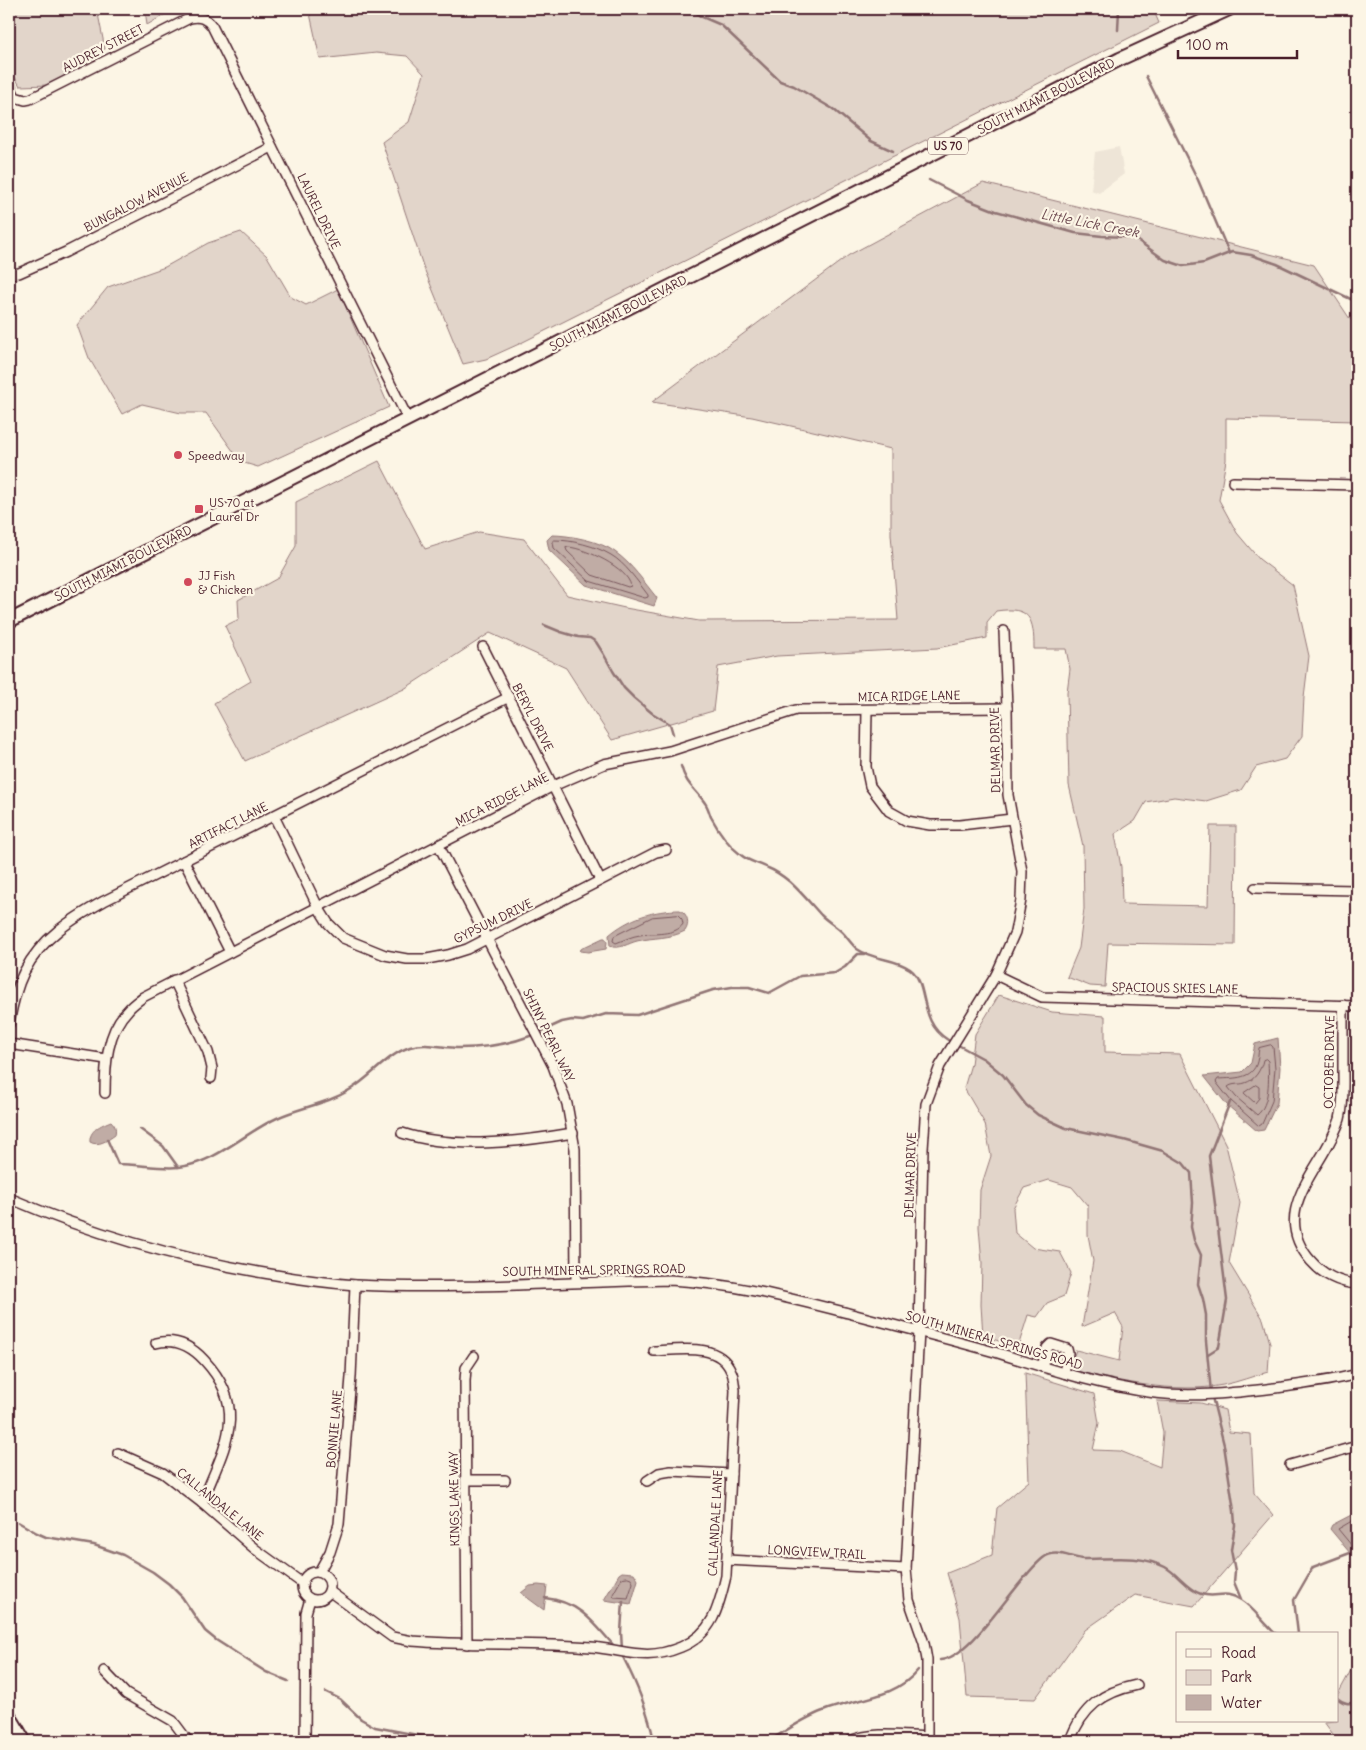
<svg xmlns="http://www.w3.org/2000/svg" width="1366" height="1750" font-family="Delius,sans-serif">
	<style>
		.built { fill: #eee5d7 }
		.green { fill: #e2d5ca; stroke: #967a7a }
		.water { fill: #c0aca5; stroke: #917474 }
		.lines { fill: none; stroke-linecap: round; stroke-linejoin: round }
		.shore { stroke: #79575c; stroke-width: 1 }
		.stream { stroke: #917474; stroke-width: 2.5 }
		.minor-casing { stroke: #4a1f2b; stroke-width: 12 }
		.major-casing { stroke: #4a1f2b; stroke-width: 15 }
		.highway-casing { stroke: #4a1f2b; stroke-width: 16 }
		.minor { stroke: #fcf5e5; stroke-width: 9 }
		.major { stroke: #fcf5e5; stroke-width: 11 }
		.highway { stroke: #fcf5e5; stroke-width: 12 }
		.poi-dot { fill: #d1495b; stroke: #fcf5e5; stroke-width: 2 }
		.labels { text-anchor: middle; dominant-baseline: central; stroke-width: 4.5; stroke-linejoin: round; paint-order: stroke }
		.shield { fill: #fcf5e5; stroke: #7f5f63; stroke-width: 1 }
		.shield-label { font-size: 11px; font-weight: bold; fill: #4a1f2b }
		.street-label { font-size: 12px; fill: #4a1f2b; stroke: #fcf5e5 }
		.poi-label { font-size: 12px; fill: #4a1f2b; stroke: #fcf5e5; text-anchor: start }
		.water-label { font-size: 14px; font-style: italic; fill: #6d4950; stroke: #fcf5e5 }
	</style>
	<rect width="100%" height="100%" fill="#fcf5e5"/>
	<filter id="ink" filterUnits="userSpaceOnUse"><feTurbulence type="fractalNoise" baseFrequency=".02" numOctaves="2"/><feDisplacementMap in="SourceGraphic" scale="10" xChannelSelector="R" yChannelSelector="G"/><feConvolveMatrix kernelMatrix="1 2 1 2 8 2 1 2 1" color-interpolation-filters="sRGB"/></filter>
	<g filter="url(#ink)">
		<polygon class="built" points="1119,147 1124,174 1099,193 1091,190 1095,152"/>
		<g class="green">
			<polygon points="9,9 97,9 105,49 50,85 20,86 9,67"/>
			<polygon points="145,9 174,9 147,25"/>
			<polygon points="309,9 1153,9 1159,23 519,344 486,359 463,364 423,266 382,142 409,122 424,74 407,56 376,53 320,59"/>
			<path d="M983,183L1314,265L1350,319L1357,322V421L1226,418V460L1219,500L1237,533L1259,559L1293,585L1309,656L1304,697L1302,736L1285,759L1256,767L1241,790L1206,801L1174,797L1146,802L1135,821L1115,834L1121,867L1122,904L1208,906L1210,826H1236L1235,945L1108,943L1105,987L1090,986L1067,977L1079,948L1084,909L1083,846L1069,785L1067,692L1070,669L1066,649H1034C1034,618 1030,606 996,611L987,622V638L937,648L777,656L718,667L713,711L612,740L566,668L490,633L404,689L245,761L214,703L251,681L225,626L239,619L238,600L278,578L296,546V502L379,461L425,549L479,532L524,539L567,595L625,608L699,621L898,620L891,534V449L752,417L652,402L849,255Z"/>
			<polygon points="241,232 267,256 291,297 306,305 338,289 389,407 258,467 241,462 206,413 181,413 142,404 122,414 89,358 77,325 108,287 165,267 208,243"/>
			<path d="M999,995L1052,1012L1105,1016V1052L1180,1054L1226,1145L1240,1203L1229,1263L1263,1319L1270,1343L1268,1372C1253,1376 1238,1382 1223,1385C1178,1394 1112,1381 1069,1369L1076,1350L1119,1361L1123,1327L1115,1313L1082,1327L1093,1261L1088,1235V1206L1072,1187L1049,1180L1024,1188L1013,1208L1015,1233L1033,1248L1060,1252L1071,1273L1064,1296L1047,1303L1037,1317L1028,1315L1018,1347L983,1336L981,1305L982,1263L979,1227L980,1190L991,1156L985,1124L964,1088L971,1064L975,1034Z"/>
			<polygon points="1025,1373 1094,1394 1099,1423 1093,1450 1120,1451 1160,1467 1163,1433 1157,1401 1201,1403 1225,1410 1229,1432 1251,1434 1254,1493 1273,1515 1194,1606 1135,1595 1085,1630 1035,1699 967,1697 960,1618 947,1573 992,1555 997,1508 1029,1481"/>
			<polygon points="1357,1659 1357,1741 1338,1741 1324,1722 1337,1721 1337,1696"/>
		</g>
		<g class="water">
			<path d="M552,535C569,535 601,541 615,552C632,564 644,582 657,598L654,606L586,585L549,550L547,540Z"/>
			<path d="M680,910C688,914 690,924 685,931C670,939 654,937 637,941C629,943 619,950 610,946L609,935C629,918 654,910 680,910Z"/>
			<polygon points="603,938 605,938 607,942 606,949 588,952 580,951 581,949 584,947"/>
			<polygon points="1278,1038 1280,1068 1277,1103 1264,1130 1257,1131 1227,1105 1204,1076 1242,1072 1251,1063 1255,1044"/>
			<path d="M111,1121C116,1126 116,1129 115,1135C108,1140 98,1147 90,1142C89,1130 101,1125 111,1121Z"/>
			<polygon points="1357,1512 1357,1558 1350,1553 1330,1529 1332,1525"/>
			<polygon points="622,1572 634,1573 638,1580 631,1604 604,1600 619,1574"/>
			<polygon points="538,1585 547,1586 544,1610 521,1593 530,1586"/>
		</g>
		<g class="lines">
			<g class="shore">
				<path d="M555,540C572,540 596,546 611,555C625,563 638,582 648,595V597L645,598L589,581L554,548L553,542Z"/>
				<path d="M569,547C586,549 627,567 631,586L628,587L592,575L567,551L566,548Z"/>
				<path d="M678,915L682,919L683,924C676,936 652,933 640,935C632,936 624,940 616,943L613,941L614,936L652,917Z"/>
				<path d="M1271,1045L1273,1047L1275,1068L1272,1101L1262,1124L1259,1126L1231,1101L1216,1082L1218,1079C1231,1078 1250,1080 1256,1065C1258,1060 1258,1054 1259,1048Z"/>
				<path d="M1266,1059L1268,1061C1269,1077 1270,1105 1257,1115L1236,1097L1228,1087C1233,1083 1239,1085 1245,1083C1255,1080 1261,1070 1263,1060Z"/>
				<polygon points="1256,1085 1259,1087 1259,1098 1255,1103 1244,1093"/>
				<polyline points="1357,1518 1338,1529 1357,1552"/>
				<polygon points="628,1577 631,1578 633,1583 628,1598 614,1597 613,1594 622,1578"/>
			</g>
			<g class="stream">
				<polyline points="693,9 700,16 721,25 780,81 794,86 833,109 871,141 893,151"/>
				<polyline points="1118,30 1119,9"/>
				<polyline points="1146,76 1198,180 1229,253"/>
				<polyline points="929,180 968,200 996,211 1075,233 1102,236 1126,237 1137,240 1165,260 1183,266 1204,263 1232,252 1251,255 1277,264 1357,302"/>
				<polyline points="544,625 561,632 578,637 590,638 596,642 603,653 613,671 624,688 634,698 652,713 670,724 673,734"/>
				<path d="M681,766C686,785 695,788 705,803C708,807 709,812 711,817C718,830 729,846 741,855C749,862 759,863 768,868C776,871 784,877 790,882C802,893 811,904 821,915C828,922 836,926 842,932C847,937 851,944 857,949C873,960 894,958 910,969C930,984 917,1021 948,1040"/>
				<polyline points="542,1031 562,1022 572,1020 583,1021 606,1014 637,1015 713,990 732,987 749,987 769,993 800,976 835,973 845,967 858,954 864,954"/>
				<polyline points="960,1046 984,1059 1003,1075 1026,1105 1038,1115 1066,1128 1124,1140 1163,1151 1183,1163 1191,1173 1193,1203 1191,1227 1194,1240 1201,1255 1198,1284 1203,1299 1206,1315 1206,1341 1211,1392"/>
				<polyline points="140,1129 163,1146 178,1167"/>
				<path d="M107,1139L118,1164C138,1164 159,1169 179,1167C216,1163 244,1133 277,1118C301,1107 328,1104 351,1089C371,1077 388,1054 410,1047C426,1042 443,1048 459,1048C482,1048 509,1044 530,1036"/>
				<polyline points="1208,1354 1219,1347 1227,1300 1209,1156 1230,1102"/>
				<polyline points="1212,1397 1224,1445 1234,1511 1235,1525 1231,1550 1235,1571 1234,1582 1241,1599"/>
				<polyline points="18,1522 37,1533 46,1537 94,1545 123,1555 153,1572 169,1584 182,1597 205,1631 216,1640 266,1672 288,1681"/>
				<path d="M545,1598C580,1602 593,1622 615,1647"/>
				<polyline points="1298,1634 1294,1600 1313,1567 1350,1553"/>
				<polyline points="622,1650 621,1632 623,1601"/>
				<path d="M622,1655C636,1682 648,1710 654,1741"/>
				<path d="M940,1660C973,1658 1015,1580 1043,1558C1056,1548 1070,1558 1083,1559C1111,1559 1140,1554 1165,1567C1179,1575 1186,1589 1201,1594C1217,1599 1224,1589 1241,1600C1253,1607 1264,1624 1276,1634"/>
				<polyline points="326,1692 340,1699 361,1719 375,1727 444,1740 461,1741"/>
				<path d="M1337,1698C1344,1704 1349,1704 1357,1702"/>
				<polyline points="583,1741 597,1739 606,1741"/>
				<path d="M769,1741C787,1730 804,1718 823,1711C856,1698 895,1699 918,1670"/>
			</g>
			<defs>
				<g id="minor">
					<path d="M9,84L15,97L25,100L30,99L190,18C200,16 206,18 212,26L408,419"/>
					<polyline points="9,274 19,273 66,252 272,147"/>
					<polyline points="1233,482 1357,485"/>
					<polyline points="483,647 600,880"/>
					<polyline points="867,710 866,767 870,786 889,811 907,821 930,825 960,825 1012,819"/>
					<polyline points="274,816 318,907 328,923 343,938 385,955 407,959 427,959 448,955 467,949 656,852 666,850"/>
					<polyline points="439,846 553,1066 567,1104 575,1149 576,1282"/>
					<polyline points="184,861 230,952"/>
					<polyline points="1255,888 1357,890"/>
					<polyline points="996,975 1042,997 1357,1006"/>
					<polyline points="174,980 208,1052 212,1068 211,1078"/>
					<path d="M1343,1005C1343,1027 1343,1048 1343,1070C1343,1086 1344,1104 1340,1119C1325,1167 1266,1210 1311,1261C1322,1274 1339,1283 1357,1284"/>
					<path d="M9,1024C12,1006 16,988 24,972C41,938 72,919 104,901L509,697"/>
					<polyline points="9,1044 106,1059"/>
					<path d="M105,1093C105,1065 107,1031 128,1010C132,1005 138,1001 143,997L553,786L604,764L670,751L796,710L1007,708"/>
					<path d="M402,1133C454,1150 520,1142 573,1133"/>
					<path d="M9,1198C93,1234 179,1259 270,1274C298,1279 327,1283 356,1285C460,1290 566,1282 670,1280C731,1283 789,1298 848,1313C898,1326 948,1339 998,1353C1049,1369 1101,1386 1155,1393C1197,1398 1241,1392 1283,1387C1308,1383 1333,1381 1357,1374"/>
					<path d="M156,1343C176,1338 191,1346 204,1360C251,1410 223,1449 202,1503"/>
					<polyline points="1042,1367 1047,1348 1051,1344 1067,1349 1068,1353 1064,1373"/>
					<polyline points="118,1453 163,1473 202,1503 255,1549 302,1583"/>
					<polyline points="1290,1465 1357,1446"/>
					<polyline points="466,1480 505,1480"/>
					<polyline points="647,1481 659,1473 671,1471 731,1474"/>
					<polyline points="727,1560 906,1569"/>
					<circle cx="316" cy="1586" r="14"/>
					<polyline points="319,1572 330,1552 339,1524 351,1377 355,1285"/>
					<path d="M329,1591L392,1637L412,1641C471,1646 532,1642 591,1647C627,1650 645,1662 681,1647C713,1634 719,1606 726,1576L735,1390C734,1384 734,1376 731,1371C719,1342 679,1350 654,1351"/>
					<polyline points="467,1644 465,1381 466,1368 474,1356"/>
					<polyline points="104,1671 126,1694 173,1721 188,1741"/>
					<polyline points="305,1741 306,1613 310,1599"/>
					<path d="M850,1741C873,1731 902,1736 927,1737"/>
					<polyline points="927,1741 927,1660 924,1643 909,1600 906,1569 919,1331 923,1149 926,1104 940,1066 996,975 1015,932 1021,900 1022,871 1008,795 1007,708 1004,631"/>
					<path d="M1070,1741C1082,1707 1103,1692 1137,1685"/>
				</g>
				<polyline id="major" points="9,1714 25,1741"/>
				<polyline id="highway" points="9,621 1120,59 1229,9"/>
			</defs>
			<use href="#minor" class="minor-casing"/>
			<use href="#major" class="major-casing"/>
			<use href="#highway" class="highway-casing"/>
			<use href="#minor" class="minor"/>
			<use href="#major" class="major"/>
			<use href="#highway" class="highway"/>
		</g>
	</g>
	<g class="poi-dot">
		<circle cx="178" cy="455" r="5"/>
		<rect x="194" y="504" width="10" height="10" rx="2.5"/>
		<circle cx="188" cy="582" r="5"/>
	</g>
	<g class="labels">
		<rect class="shield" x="928" y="137.5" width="40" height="17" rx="4"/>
		<g class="shield-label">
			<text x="948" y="146">US 70</text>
		</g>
		<g class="street-label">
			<text transform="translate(103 48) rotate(-27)">AUDREY STREET</text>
			<text transform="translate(1046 96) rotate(-27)">SOUTH MIAMI BOULEVARD</text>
			<text transform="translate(136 202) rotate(-27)">BUNGALOW AVENUE</text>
			<text transform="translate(319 211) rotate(64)">LAUREL DRIVE</text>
			<text transform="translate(618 313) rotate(-27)">SOUTH MIAMI BOULEVARD</text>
			<text transform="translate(123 563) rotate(-27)">SOUTH MIAMI BOULEVARD</text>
			<text transform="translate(909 696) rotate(-1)">MICA RIDGE LANE</text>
			<text transform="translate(533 717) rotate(63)">BERYL DRIVE</text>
			<text transform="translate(995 750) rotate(-91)">DELMAR DRIVE</text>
			<text transform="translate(502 799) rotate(-27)">MICA RIDGE LANE</text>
			<text transform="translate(228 825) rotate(-27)">ARTIFACT LANE</text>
			<text transform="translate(493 921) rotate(-26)">GYPSUM DRIVE</text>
			<text transform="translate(1175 988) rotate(1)">SPACIOUS SKIES LANE</text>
			<text transform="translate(549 1035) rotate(64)">SHINY PEARL WAY</text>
			<text transform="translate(1329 1062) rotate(-89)">OCTOBER DRIVE</text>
			<text transform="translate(910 1175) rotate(-88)">DELMAR DRIVE</text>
			<text transform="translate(594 1270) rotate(-1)">SOUTH MINERAL SPRINGS ROAD</text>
			<text transform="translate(994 1340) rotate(16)">SOUTH MINERAL SPRINGS ROAD</text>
			<text transform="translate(334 1429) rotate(-85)">BONNIE LANE</text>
			<text transform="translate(454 1499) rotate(-91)">KINGS LAKE WAY</text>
			<text transform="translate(220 1504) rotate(39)">CALLANDALE LANE</text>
			<text transform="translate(715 1523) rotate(-87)">CALLANDALE LANE</text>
			<text transform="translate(817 1552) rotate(3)">LONGVIEW TRAIL</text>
		</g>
		<g class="poi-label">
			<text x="188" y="455">Speedway</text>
			<text x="209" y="502">US 70 at<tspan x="209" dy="14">Laurel Dr</tspan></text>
			<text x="198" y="575">JJ Fish<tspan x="198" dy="14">&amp; Chicken</tspan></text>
		</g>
		<g class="water-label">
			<text transform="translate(1090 223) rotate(11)">Little Lick Creek</text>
		</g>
	</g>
	<rect width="1366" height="1750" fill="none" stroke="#fcf5e5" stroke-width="30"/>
	<rect x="15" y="15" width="1336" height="1720" fill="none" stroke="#4a1f2b" stroke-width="2" filter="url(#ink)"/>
	<rect x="1176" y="1632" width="162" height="90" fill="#fcf5e5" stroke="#b59f9b"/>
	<rect x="1186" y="1649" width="25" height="8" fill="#fcf5e5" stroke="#b59f9b"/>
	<text x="1221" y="1658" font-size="15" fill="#4a1f2b">Road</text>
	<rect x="1186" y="1670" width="25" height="15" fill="#e2d5ca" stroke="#b59f9b"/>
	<text x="1221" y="1682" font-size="15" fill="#4a1f2b">Park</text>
	<rect x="1186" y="1695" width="25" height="15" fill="#c0aca5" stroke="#b59f9b"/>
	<text x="1221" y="1708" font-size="15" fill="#4a1f2b">Water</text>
	<path d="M1178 50v8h119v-8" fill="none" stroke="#4a1f2b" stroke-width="2.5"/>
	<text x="1186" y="50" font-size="15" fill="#4a1f2b" stroke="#fcf5e5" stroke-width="4" paint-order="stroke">100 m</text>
</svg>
